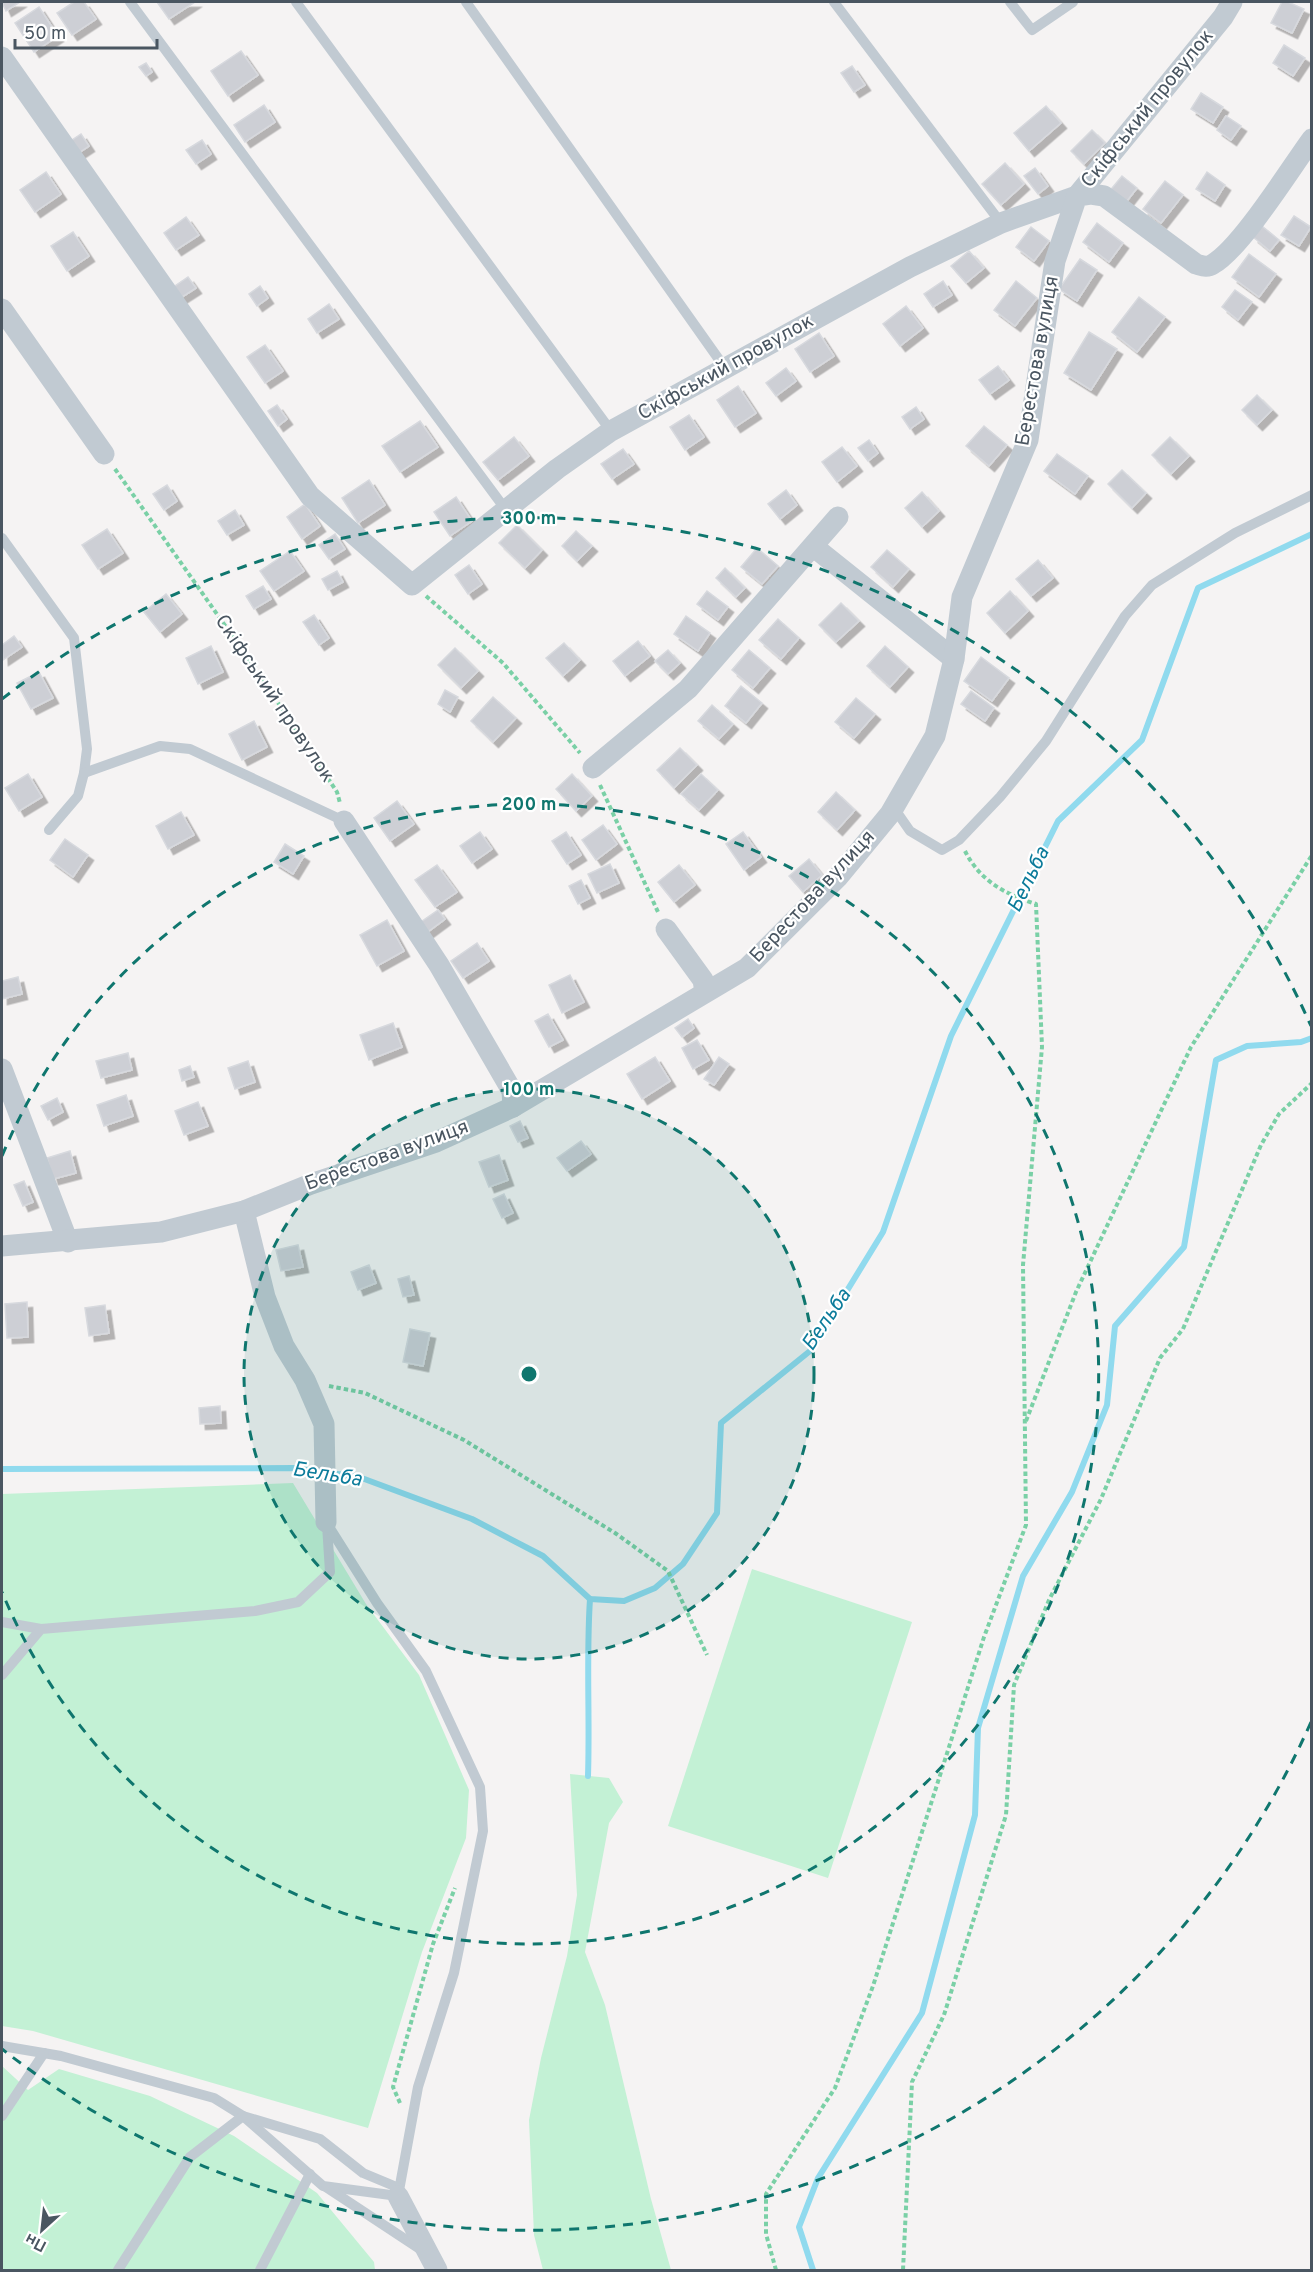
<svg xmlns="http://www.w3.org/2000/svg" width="1313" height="2272" font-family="Overpass,sans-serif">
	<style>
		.green { fill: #c3f1d5 }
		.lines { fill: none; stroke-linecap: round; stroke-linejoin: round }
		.stream { stroke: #90daee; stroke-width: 6 }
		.building { fill: #cdcfd5; stroke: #d7d9de; stroke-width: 1.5; filter: url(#shadow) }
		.path { stroke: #7ad0a6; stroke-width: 4; stroke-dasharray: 4.5 3; stroke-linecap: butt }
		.service { stroke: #c1cad2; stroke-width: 10 }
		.minor { stroke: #c1cad2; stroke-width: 21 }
		.ring { fill: none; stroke: #0f766e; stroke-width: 3; stroke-dasharray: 10 8 }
		.labels { text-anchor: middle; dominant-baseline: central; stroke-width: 4.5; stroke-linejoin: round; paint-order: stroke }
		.street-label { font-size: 20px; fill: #4a5661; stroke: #fff }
		.water-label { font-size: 21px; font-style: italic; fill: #0c7c9b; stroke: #fff }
		.centre { fill: #0f766e; stroke: #fff; stroke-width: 3 }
		.ring-label { font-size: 18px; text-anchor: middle; font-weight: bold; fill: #0f766e; stroke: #fff; stroke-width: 4.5; stroke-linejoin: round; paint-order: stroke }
	</style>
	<defs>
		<filter id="shadow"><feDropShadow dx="5.5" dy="5.5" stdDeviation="0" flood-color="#0004"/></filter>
	</defs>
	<rect width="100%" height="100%" fill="#f5f3f3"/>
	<g class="green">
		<polygon points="293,1483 366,1604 419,1675 469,1790 466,1838 422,1952 368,2128 33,2031 2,2026 2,1494"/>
		<polygon points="752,1569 912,1622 828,1878 668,1826"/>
		<polygon points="570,1774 609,1778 623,1802 609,1823 585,1952 605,2005 651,2199 671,2270 543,2270 534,2235 529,2120 541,2058 567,1956 577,1895"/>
		<polygon points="2,2066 28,2090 59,2069 150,2096 234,2136 317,2193 374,2262 375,2270 2,2270"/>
	</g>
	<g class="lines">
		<g class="stream">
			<polyline points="2,1469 294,1468 359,1477 472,1519 543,1556 590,1599 624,1601 655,1588 683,1564 717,1513 721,1423 810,1351 883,1232 951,1036 1058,821 1142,740 1198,588 1312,534"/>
			<path d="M588,1776C590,1717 586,1658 590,1599"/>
			<polyline points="813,2270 799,2227 818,2178 922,2013 975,1815 978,1728 1023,1576 1072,1492 1107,1405 1115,1326 1184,1247 1216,1060 1247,1046 1301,1042 1312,1038"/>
		</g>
	</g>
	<g class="building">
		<polygon points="2,2 20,2 6,11"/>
		<polygon points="74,2 84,2 96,19 72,35 57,13"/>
		<polygon points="157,2 195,2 169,19"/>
		<polygon points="1282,2 1288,2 1304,9 1292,33 1271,23"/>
		<polygon points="39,7 58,36 34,52 15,23"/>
		<polygon points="1284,45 1305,58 1293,76 1273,63"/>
		<polygon points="241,51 258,75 228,96 211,71"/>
		<polygon points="146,63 152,72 146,76 139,67"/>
		<polygon points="852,66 865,85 854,92 841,73"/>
		<polygon points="1201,93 1223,107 1213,123 1191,109"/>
		<polygon points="264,105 275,122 245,142 234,125"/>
		<polygon points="1046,106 1061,123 1029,151 1014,133"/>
		<polygon points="1226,116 1241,126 1231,140 1217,130"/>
		<polygon points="1092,130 1105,143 1084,164 1071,151"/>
		<polygon points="81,134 89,146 77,154 69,142"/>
		<polygon points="202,140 211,154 196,164 186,150"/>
		<polygon points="1005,163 1024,184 1001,205 982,184"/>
		<polygon points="1035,168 1048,186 1038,194 1024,176"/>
		<polygon points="46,172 61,194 35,212 20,190"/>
		<polygon points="1207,172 1225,185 1215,201 1196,189"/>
		<polygon points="1122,176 1137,188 1123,206 1107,194"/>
		<polygon points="1165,181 1183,195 1161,223 1143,209"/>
		<polygon points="1294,216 1311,227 1299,246 1281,235"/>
		<polygon points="186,217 199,235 176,250 164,233"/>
		<polygon points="1097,223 1123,243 1109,262 1083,242"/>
		<polygon points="1262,226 1279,240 1270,251 1253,237"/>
		<polygon points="1031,227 1049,241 1034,261 1016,247"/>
		<polygon points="73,232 89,256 67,271 51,246"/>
		<polygon points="969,251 984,268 966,283 951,266"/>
		<polygon points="1249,254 1276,274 1259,297 1232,277"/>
		<polygon points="1080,259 1097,270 1077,301 1059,289"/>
		<polygon points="188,277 196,288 179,299 172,288"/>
		<polygon points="943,281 952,295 933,307 924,294"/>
		<polygon points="1016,281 1037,298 1015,326 994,310"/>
		<polygon points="260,286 268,298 257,306 249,294"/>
		<polygon points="1235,290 1252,302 1238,320 1222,307"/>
		<polygon points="1139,297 1165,317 1137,352 1112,332"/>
		<polygon points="329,304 339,319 317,333 308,319"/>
		<polygon points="906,306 923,328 900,346 883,324"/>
		<polygon points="1089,332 1117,349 1091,390 1064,373"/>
		<polygon points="819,333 834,356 810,372 795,349"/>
		<polygon points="265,345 283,371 265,383 247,357"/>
		<polygon points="998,366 1009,380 990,394 979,380"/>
		<polygon points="786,368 796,381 776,396 766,383"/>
		<polygon points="738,386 756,413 735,427 717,400"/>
		<polygon points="1257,395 1272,410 1257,425 1242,410"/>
		<polygon points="277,405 287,419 278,426 268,411"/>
		<polygon points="916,407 924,419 910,429 902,417"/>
		<polygon points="689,415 704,437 685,450 670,427"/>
		<polygon points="420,421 438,447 400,472 382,446"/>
		<polygon points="984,426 1007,445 989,466 966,446"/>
		<polygon points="514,437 529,456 498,480 483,462"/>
		<polygon points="1170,437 1189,456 1171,474 1152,455"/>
		<polygon points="869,440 878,453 868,461 858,448"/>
		<polygon points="842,447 857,466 837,482 822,462"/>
		<polygon points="623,449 634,464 612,479 601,464"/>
		<polygon points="1057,454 1088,476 1075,494 1044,471"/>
		<polygon points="1122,470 1146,493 1132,508 1108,484"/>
		<polygon points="369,480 385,505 358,523 342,498"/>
		<polygon points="167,485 177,501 164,510 153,494"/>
		<polygon points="786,490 797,505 780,519 768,504"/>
		<polygon points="922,492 939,511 922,527 905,508"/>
		<polygon points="456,497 472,521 450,536 434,512"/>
		<polygon points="305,504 320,526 302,539 287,517"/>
		<polygon points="235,510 244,525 227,535 218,521"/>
		<polygon points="517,525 542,550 525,568 499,543"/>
		<polygon points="107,529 123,553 98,569 82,545"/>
		<polygon points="576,531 592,546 577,561 562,546"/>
		<polygon points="335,534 345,549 329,559 319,545"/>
		<polygon points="757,548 778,566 762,584 741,567"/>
		<polygon points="887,550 909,569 893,587 871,567"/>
		<polygon points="290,551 304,571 274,591 260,571"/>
		<polygon points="1038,560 1053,578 1031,596 1016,579"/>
		<polygon points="469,565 482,584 468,594 455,575"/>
		<polygon points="725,568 745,588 736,597 716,578"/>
		<polygon points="337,571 343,582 328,590 322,579"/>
		<polygon points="263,586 271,599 254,609 246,596"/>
		<polygon points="707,591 728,607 718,620 697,604"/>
		<polygon points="1010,591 1028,611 1005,633 987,613"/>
		<polygon points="166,594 182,614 160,632 144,612"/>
		<polygon points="841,603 859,621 836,642 819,625"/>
		<polygon points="314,615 329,638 319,645 303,622"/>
		<polygon points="686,616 710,633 698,651 674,634"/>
		<polygon points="778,619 799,638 781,659 759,640"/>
		<polygon points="14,636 22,647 3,660 2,645"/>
		<polygon points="638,641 650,656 625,676 613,661"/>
		<polygon points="564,643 580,660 563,676 546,658"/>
		<polygon points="211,646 223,672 198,684 186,658"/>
		<polygon points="885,646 908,667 890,687 867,666"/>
		<polygon points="455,648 478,671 461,688 438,665"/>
		<polygon points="668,650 680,663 668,674 655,661"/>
		<polygon points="749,650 770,668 753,688 732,670"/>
		<polygon points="981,657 1009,678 992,701 964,681"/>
		<polygon points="39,672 53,698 31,709 17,683"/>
		<polygon points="741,686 762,703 746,723 725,706"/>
		<polygon points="445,690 458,697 450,712 438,704"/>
		<polygon points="971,691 994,708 985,721 961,704"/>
		<polygon points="493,697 516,718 493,742 471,721"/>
		<polygon points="856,698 875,714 854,738 835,722"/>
		<polygon points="712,705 733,724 719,739 698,721"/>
		<polygon points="254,721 267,747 242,760 229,734"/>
		<polygon points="680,748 697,765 674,788 657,770"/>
		<polygon points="28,774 42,797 19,811 5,788"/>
		<polygon points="572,774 592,796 576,811 556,789"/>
		<polygon points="701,774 718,790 699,810 681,794"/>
		<polygon points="836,792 855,810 837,830 818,812"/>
		<polygon points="397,801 414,824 390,841 374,818"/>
		<polygon points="181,812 194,835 168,849 156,826"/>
		<polygon points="603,825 617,844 596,860 582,840"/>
		<polygon points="480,832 492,849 472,863 460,846"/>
		<polygon points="566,832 581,855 567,864 552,841"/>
		<polygon points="743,832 761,857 744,870 726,844"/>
		<polygon points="65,839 88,855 73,877 50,860"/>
		<polygon points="285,844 304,856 293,874 274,862"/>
		<polygon points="809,859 822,875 803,892 789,876"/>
		<polygon points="610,864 619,883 597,893 588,874"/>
		<polygon points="437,865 457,892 435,907 415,880"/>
		<polygon points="679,865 695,885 674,902 658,882"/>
		<polygon points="581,880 590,898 578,904 569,886"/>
		<polygon points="438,910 445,919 425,934 418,924"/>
		<polygon points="387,920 404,951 377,966 360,935"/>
		<polygon points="477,943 489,961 463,978 451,961"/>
		<polygon points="570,975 584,1002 562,1013 549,985"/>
		<polygon points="18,977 22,994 2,999 2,981"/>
		<polygon points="548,1014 563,1040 549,1047 535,1021"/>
		<polygon points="688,1019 694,1028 682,1037 675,1028"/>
		<polygon points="393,1023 402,1047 369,1060 360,1035"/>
		<polygon points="697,1040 709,1060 693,1069 682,1048"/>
		<polygon points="128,1053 132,1070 101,1078 96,1061"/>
		<polygon points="655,1057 670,1081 642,1099 627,1074"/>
		<polygon points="719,1057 729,1064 714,1085 704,1079"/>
		<polygon points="248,1061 255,1082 235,1089 228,1068"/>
		<polygon points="190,1066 194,1077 182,1081 179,1070"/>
		<polygon points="126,1095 133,1116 104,1126 97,1105"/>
		<polygon points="57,1098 63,1112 48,1120 41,1106"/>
		<polygon points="198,1102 208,1126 184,1135 175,1111"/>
		<polygon points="520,1121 528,1138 518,1142 510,1126"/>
		<polygon points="581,1141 591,1154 567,1171 557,1158"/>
		<polygon points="70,1151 76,1173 53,1179 47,1158"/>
		<polygon points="499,1155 508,1180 489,1187 479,1162"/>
		<polygon points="24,1181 33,1202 23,1206 14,1185"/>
		<polygon points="504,1194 513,1213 502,1218 493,1199"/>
		<polygon points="298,1245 303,1267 281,1271 276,1250"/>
		<polygon points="369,1265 376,1283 358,1290 351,1272"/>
		<polygon points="409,1276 414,1295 403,1297 398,1279"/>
		<polygon points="27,1302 28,1337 7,1338 5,1304"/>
		<polygon points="105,1305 109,1333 89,1336 85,1308"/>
		<polygon points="410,1329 430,1333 423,1366 403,1362"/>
		<polygon points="220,1406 221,1423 200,1424 199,1408"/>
	</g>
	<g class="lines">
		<g class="path">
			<polyline points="115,469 257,671 337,792 340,803"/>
			<polyline points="426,596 503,663 580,753"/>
			<polyline points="600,785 658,912"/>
			<polyline points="329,1386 365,1393 464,1440 615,1533 668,1571 707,1655"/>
			<polyline points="1026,1421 1076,1292 1191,1047 1312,855"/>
			<polyline points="400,2103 393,2087 433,1944 455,1888"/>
			<path d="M776,2270L766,2234V2194L835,2088L873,1986L984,1637L1026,1525L1023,1265L1042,1047L1036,904C1005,894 980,881 965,851"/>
			<polyline points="903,2270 912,2082 944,2015 1006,1815 1014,1685 1049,1600 1101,1499 1160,1358 1183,1329 1261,1145 1279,1114 1312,1083"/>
		</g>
		<g class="service">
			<polyline points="130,2 506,510"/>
			<polyline points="296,2 611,431"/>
			<polyline points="466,2 725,368"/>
			<polyline points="834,2 1001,223"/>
			<polyline points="1010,2 1032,30 1073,2"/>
			<polyline points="2,538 74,638 87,749 84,773 78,796 49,830"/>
			<polyline points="84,773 160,746 190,749 344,821"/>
			<polyline points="894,808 910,831 942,850 959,840 1000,797 1046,741 1125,616 1152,585 1235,533 1312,495"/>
			<polyline points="2,1622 41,1629"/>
			<polyline points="2,1675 41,1629 255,1611 298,1602 330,1572 327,1525"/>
			<polyline points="2,2046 61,2056 214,2098 243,2116 323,2186 398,2196 418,2087 454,1973 483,1831 480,1787 426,1671 377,1603 326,1522"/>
			<polyline points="2,2116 44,2053"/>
			<polyline points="326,2187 423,2251"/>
			<polyline points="118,2270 190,2157 243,2116 320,2139 363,2173 399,2188"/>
			<polyline points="260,2270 310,2174"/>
		</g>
		<g class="minor">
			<polyline points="2,57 310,496 412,585 557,469 611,431 910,267 1001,223 1077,196 1223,17 1232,2"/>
			<polyline points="2,309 104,454"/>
			<polyline points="814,547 954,659"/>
			<polyline points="593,768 688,689 838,517"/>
			<polyline points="344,821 439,965 512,1091 513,1107"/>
			<polyline points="666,929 703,980 705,992"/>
			<polyline points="2,1069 68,1242"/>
			<polyline points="244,1211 265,1297 284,1346 305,1380 324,1424 326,1522"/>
			<path d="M2,1246L161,1232L244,1211L311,1184L436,1142L513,1107L747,968L838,877L890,814L935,736L954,659L962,597L1028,440L1055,261L1077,196L1091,194L1104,196L1196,264C1203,266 1207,268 1213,264C1241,248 1290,169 1312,139"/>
			<polyline points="398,2196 437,2270"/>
		</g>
	</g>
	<circle cx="529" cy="1374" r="285" fill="#0f766e" fill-opacity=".12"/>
	<g class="ring">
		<circle cx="529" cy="1374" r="285"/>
		<path d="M2 1156A570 570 0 1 1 2 1592"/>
		<path d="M1311 1722A856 856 0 0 1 2 2049M2 699A856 856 0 0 1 1311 1026"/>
	</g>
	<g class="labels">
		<g class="street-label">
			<text transform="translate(1148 109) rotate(-51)">Скіфський провулок</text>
			<text transform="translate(1038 361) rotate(-80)">Берестова вулиця</text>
			<text transform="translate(726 368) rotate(-29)">Скіфський провулок</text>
			<text transform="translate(274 699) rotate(56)">Скіфський провулок</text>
			<text transform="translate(813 897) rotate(-47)">Берестова вулиця</text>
			<text transform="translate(387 1156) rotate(-20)">Берестова вулиця</text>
		</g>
		<g class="water-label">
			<text transform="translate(1029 880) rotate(-64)">Бельба</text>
			<text transform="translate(827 1320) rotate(-56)">Бельба</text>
			<text transform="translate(327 1475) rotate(9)">Бельба</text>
		</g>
	</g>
	<circle cx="529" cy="1374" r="9" class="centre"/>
	<g class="ring-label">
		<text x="529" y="524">300 m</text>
		<text x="529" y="810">200 m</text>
		<text x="529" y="1095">100 m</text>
	</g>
	<rect width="1313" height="2272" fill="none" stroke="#4a5661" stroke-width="6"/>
	<g transform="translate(42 2230) rotate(207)" stroke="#ffffff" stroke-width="4.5" paint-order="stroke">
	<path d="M0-4.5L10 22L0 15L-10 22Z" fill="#4a5661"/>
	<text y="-9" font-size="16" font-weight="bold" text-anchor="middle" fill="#4a5661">Пн</text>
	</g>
	<path d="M15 39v9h142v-9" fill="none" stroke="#4a5661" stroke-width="3"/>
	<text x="24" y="39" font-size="18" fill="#4a5661" stroke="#ffffff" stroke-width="4.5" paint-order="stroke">50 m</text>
</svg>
